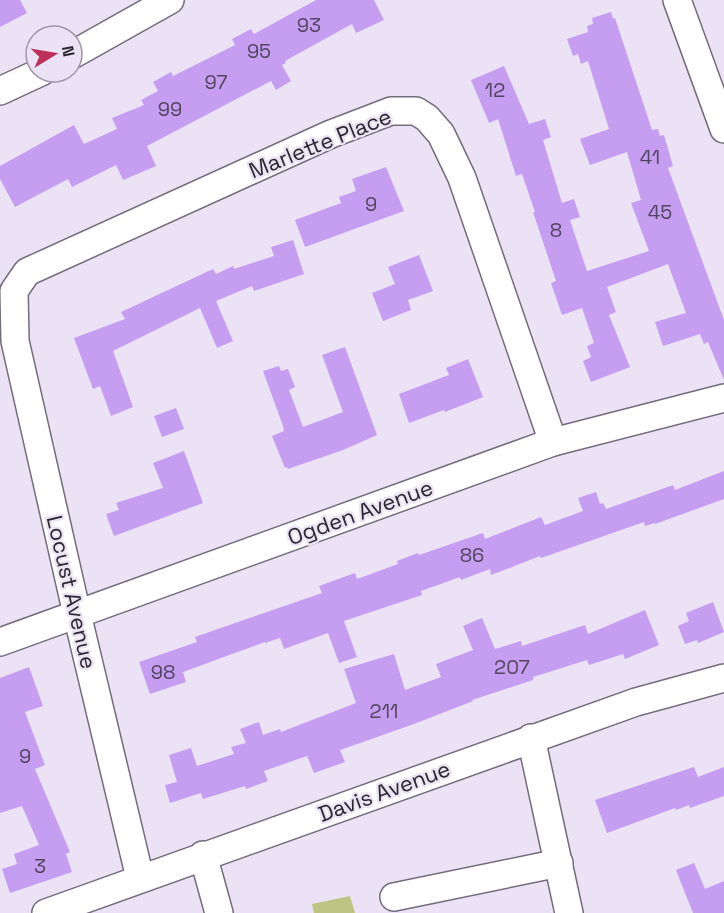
<svg xmlns="http://www.w3.org/2000/svg" width="724" height="913" font-family="'Space Grotesk',sans-serif">
	<style>
		.pitch { fill: #bec481 }
		.building { fill: #c69ef1 }
		.lines { fill: none; stroke-linecap: round; stroke-linejoin: round }
		.minor-casing { stroke: #736c7d; stroke-width: 30 }
		.minor { stroke: #fff; stroke-width: 27 }
		.labels { text-anchor: middle; dominant-baseline: central; stroke-width: 4.5; stroke-linejoin: round; paint-order: stroke }
		.number-label { font-size: 20px; fill: #51455f }
		.street-label { font-size: 22px; fill: #2a272e; stroke: #ebe2f5 }
	</style>
	<rect width="100%" height="100%" fill="#ebe2f5"/>
	<polygon class="pitch" points="350,896 355,913 314,913 312,904"/>
	<g class="building">
		<polygon points="0,0 20,0 27,13 0,27"/>
		<polygon points="316,0 374,0 384,20 356,33 352,24 285,61 286,63 282,65 291,81 276,90 271,81 147,146 156,166 123,180 116,165 72,187 68,179 15,207 0,179 0,166 74,125 84,144 117,129 112,118 144,105 141,100 158,91 153,82 171,72 173,76 235,45 232,39 251,29 254,34"/>
		<polygon points="611,12 613,19 615,18 652,130 658,129 660,136 664,135 673,166 668,168 724,320 724,380 708,342 704,344 700,334 663,346 655,322 686,313 668,264 607,287 616,312 609,315 630,367 591,382 583,361 591,357 587,346 594,343 582,308 562,315 551,283 556,281 533,212 535,212 522,174 516,176 498,119 489,123 471,80 504,66 529,124 545,119 551,137 543,140 562,203 574,199 580,217 570,220 587,271 649,251 631,203 641,200 627,152 590,165 580,139 609,129 588,61 581,64 578,54 573,56 567,39 588,32 587,26 593,24 592,18"/>
		<polygon points="386,167 404,211 305,247 295,220 341,203 339,197 356,191 352,179"/>
		<polygon points="293,240 304,274 254,291 252,286 216,301 233,341 217,348 200,308 113,351 133,407 111,416 100,386 93,389 74,338 125,319 121,312 213,269 216,274 233,266 234,269 274,256 271,247"/>
		<polygon points="419,255 433,291 408,300 411,310 383,321 372,293 395,284 388,267"/>
		<polygon points="345,347 377,435 343,450 288,469 287,467 285,468 272,436 284,431 283,426 263,371 279,366 281,371 288,369 295,387 289,390 303,427 343,412 322,355"/>
		<polygon points="468,359 483,397 445,412 444,410 409,423 399,394 449,375 446,368"/>
		<polygon points="176,408 184,429 162,437 154,416"/>
		<polygon points="184,451 203,503 114,536 106,514 119,510 116,503 163,488 153,463"/>
		<polygon points="724,471 724,499 655,524 655,523 645,526 644,522 541,558 540,556 491,575 490,569 461,580 460,577 421,591 422,595 344,621 357,657 339,663 328,633 284,649 280,638 265,643 265,642 183,672 186,682 150,694 139,662 197,642 195,637 322,593 319,586 355,573 357,579 398,564 397,561 418,553 419,555 483,533 485,539 541,517 545,525 583,511 578,498 596,492 600,504 603,503 606,509 673,485 675,490"/>
		<polygon points="713,602 724,632 698,643 697,640 685,644 678,626 689,621 686,613"/>
		<polygon points="645,610 659,645 625,659 623,654 589,665 587,660 533,677 533,680 472,700 473,701 414,724 340,750 345,762 314,773 307,756 264,771 268,781 246,789 245,786 203,799 201,793 170,803 165,785 177,782 169,755 191,748 197,766 234,754 231,747 246,743 240,729 259,722 263,735 280,729 281,732 356,703 344,669 394,654 405,690 441,677 436,664 473,650 463,626 482,618 495,649 521,641 522,646 585,625 588,634"/>
		<polygon points="29,667 43,706 25,712 45,765 35,769 70,852 66,854 72,872 10,893 2,869 17,864 14,854 39,845 22,806 0,813 0,678"/>
		<polygon points="694,767 698,777 724,767 724,796 690,808 689,805 676,810 675,808 607,833 595,800"/>
		<polygon points="694,863 705,889 724,881 724,913 693,913 676,870"/>
	</g>
	<g class="lines">
		<defs>
			<g id="minor">
				<polyline points="677,0 724,129"/>
				<polyline points="72,55 170,0"/>
				<polyline points="0,91 41,72"/>
				<polyline points="0,642 553,442 724,398"/>
				<polyline points="531,738 569,913"/>
				<polyline points="203,855 219,913"/>
				<polyline points="140,878 77,614 15,341 14,291 27,272 331,134 391,111 416,111 427,118 441,134 462,178 553,442"/>
				<polyline points="394,897 559,863"/>
				<polyline points="46,913 636,702 724,678"/>
			</g>
		</defs>
		<use href="#minor" class="minor-casing"/>
		<use href="#minor" class="minor"/>
	</g>
	<g class="labels">
		<g class="number-label">
			<text x="309" y="25">93</text>
			<text x="259" y="51">95</text>
			<text x="216" y="82">97</text>
			<text x="495" y="90">12</text>
			<text x="170" y="109">99</text>
			<text x="650" y="157">41</text>
			<text x="371" y="204">9</text>
			<text x="660" y="212">45</text>
			<text x="556" y="230">8</text>
			<text x="472" y="555">86</text>
			<text x="512" y="667">207</text>
			<text x="163" y="672">98</text>
			<text x="384" y="711">211</text>
			<text x="25" y="756">9</text>
			<text x="40" y="866">3</text>
		</g>
		<g class="street-label">
			<text transform="translate(320 143) rotate(-22)">Marlette Place</text>
			<text transform="translate(360 512) rotate(-20)">Ogden Avenue</text>
			<text transform="translate(72 592) rotate(77)">Locust Avenue</text>
			<text transform="translate(384 791) rotate(-20)">Davis Avenue</text>
		</g>
	</g>
	<g transform="translate(54 54) rotate(79)"><circle r="28" fill="#ebe2f5" stroke="#9e97a5" stroke-width="1.5"/>
	<path d="M0-4.5L10 22L0 15L-10 22Z" fill="#be2f5a"/>
	<text y="-9" font-size="16" font-weight="bold" text-anchor="middle" fill="#2a272e">N</text>
	</g>
</svg>
